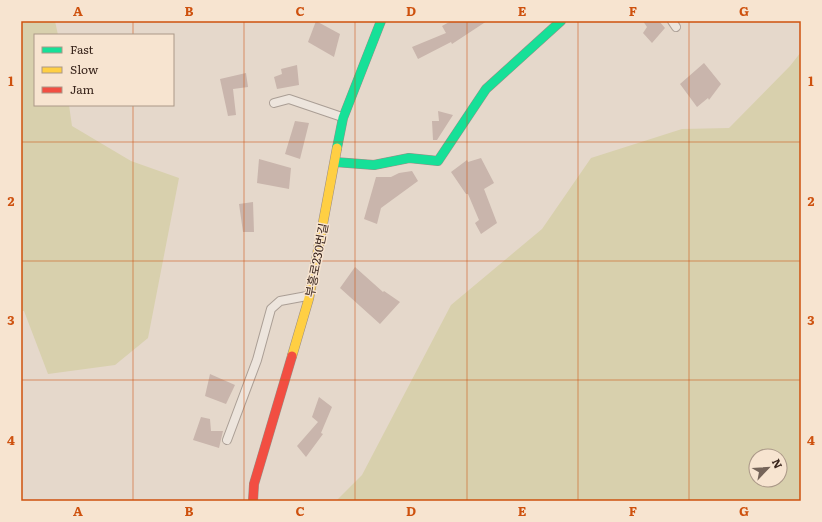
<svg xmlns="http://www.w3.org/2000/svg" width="822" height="522" font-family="Literata,'Noto Sans KR',serif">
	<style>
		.green { fill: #d8d0ad; fill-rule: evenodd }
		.building { fill: #c9b5ac }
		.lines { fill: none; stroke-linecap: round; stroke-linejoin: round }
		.lane-casing { stroke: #aa9e95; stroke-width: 10 }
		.fast-casing { stroke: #9a8d85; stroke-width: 10 }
		.slow-casing { stroke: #9a8d85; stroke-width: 10 }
		.jam-casing { stroke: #9a8d85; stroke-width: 10 }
		.lane { stroke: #ede5dd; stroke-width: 8 }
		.fast { stroke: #16e098; stroke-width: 9 }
		.slow { stroke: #ffcf43; stroke-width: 9 }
		.jam { stroke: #f24e42; stroke-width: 9 }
		.grid { fill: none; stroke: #ce510e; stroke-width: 1; stroke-opacity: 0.55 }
		.labels { text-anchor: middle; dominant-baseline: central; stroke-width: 3; stroke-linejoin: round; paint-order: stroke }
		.street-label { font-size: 12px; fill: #39251c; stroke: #f7e4d0 }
		.neatline { fill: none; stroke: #ce510e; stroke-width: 1.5 }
		.grid-label { font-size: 13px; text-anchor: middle; font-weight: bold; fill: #ce510e }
	</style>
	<rect width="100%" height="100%" fill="#e5d8cb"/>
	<g class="green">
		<polygon points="21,21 55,21 58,35 35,35 35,105 69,105 72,126 131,161 179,178 148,338 115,365 48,374 24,311 21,311"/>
		<path d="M801,52V501H336L362,475L451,305L542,229L591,158L682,129L729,128L790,66ZM756,456H780V480H756Z"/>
	</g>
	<g class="building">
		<polygon points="316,21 340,34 334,57 308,42"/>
		<polygon points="451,21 487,21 452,44 451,42 418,59 412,47 446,33 442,26"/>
		<polygon points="643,21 659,21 665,28 652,43 643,33 647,27"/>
		<polygon points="704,63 721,84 709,100 708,98 697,107 680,84"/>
		<polygon points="297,65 299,85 277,89 274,77 282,74 281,69"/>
		<polygon points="246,73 248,87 233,89 236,115 228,116 220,79"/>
		<polygon points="438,111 453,115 437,140 433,140 432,121 439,121"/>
		<polygon points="295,121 309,123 300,159 285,154"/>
		<polygon points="481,158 494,183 484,189 497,223 481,234 475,223 479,220 468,194 466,194 451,172 467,160 468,162"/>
		<polygon points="259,159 291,168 289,189 257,183"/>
		<polygon points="412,171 418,181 381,208 377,224 364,219 376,177 391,177 399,173"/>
		<polygon points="253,202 254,232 243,232 239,204"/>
		<polygon points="355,267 383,292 384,291 400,302 380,324 340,288"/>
		<polygon points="210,374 235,385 226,404 205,396"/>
		<polygon points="319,397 332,407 321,433 323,434 306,457 297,446 318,422 312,417"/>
		<polygon points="201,417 210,419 211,431 223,431 219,448 193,440"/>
	</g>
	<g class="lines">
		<defs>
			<g id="lane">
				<polyline points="672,21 676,27"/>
				<polyline points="274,103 289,99 342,117"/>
				<polyline points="227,440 257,360 271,309 280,301 307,296"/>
			</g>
			<g id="fast">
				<polyline points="337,148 343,118 381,21"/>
				<polyline points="335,162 374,165 409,158 438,161 486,89 561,21"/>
			</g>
			<polyline id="slow" points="292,356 309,298 337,148"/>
			<polyline id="jam" points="253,501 254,484 292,356"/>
		</defs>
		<use href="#lane" class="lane-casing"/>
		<use href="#fast" class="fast-casing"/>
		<use href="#slow" class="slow-casing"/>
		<use href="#jam" class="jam-casing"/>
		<use href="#lane" class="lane"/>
		<use href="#fast" class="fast"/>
		<use href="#slow" class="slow"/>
		<use href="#jam" class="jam"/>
	</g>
	<path class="grid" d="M133,21V35M244,21V501M355,21V501M467,21V501M578,21V501M689,21V501M133,105V501M21,142H801M21,261H801M21,380H801"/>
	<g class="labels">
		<g class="street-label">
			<text transform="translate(316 260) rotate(-79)">부흥로230번길</text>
		</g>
	</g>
	<rect width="822" height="522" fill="none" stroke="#f7e4d0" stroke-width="44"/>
	<rect x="34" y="34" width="140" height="72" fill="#f7e4d0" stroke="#ab9888"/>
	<rect x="42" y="47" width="20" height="6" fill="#16e098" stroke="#ab9888"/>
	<text x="70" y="54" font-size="12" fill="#39251c">Fast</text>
	<rect x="42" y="67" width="20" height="6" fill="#ffcf43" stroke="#ab9888"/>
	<text x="70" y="74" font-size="12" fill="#39251c">Slow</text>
	<rect x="42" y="87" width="20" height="6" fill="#f24e42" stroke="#ab9888"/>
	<text x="70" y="94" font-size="12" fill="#39251c">Jam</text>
	<g transform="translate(768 468) rotate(65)"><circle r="19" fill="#f7e4d0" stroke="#ab9888"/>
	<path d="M0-3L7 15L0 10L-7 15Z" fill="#756459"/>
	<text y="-6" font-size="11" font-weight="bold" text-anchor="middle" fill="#39251c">N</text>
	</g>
	<rect x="22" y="22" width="778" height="478" class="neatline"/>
	<g class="grid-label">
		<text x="78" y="16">A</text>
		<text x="189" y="16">B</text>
		<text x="300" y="16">C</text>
		<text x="411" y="16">D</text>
		<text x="522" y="16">E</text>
		<text x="633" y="16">F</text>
		<text x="744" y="16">G</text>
		<text x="11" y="86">1</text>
		<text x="811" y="86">1</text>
		<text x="11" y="206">2</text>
		<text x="811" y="206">2</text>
		<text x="11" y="325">3</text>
		<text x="811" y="325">3</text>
		<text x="11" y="445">4</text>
		<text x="811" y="445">4</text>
		<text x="78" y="516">A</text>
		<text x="189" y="516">B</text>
		<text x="300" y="516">C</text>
		<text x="411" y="516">D</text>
		<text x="522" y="516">E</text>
		<text x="633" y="516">F</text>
		<text x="744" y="516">G</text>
	</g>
</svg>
